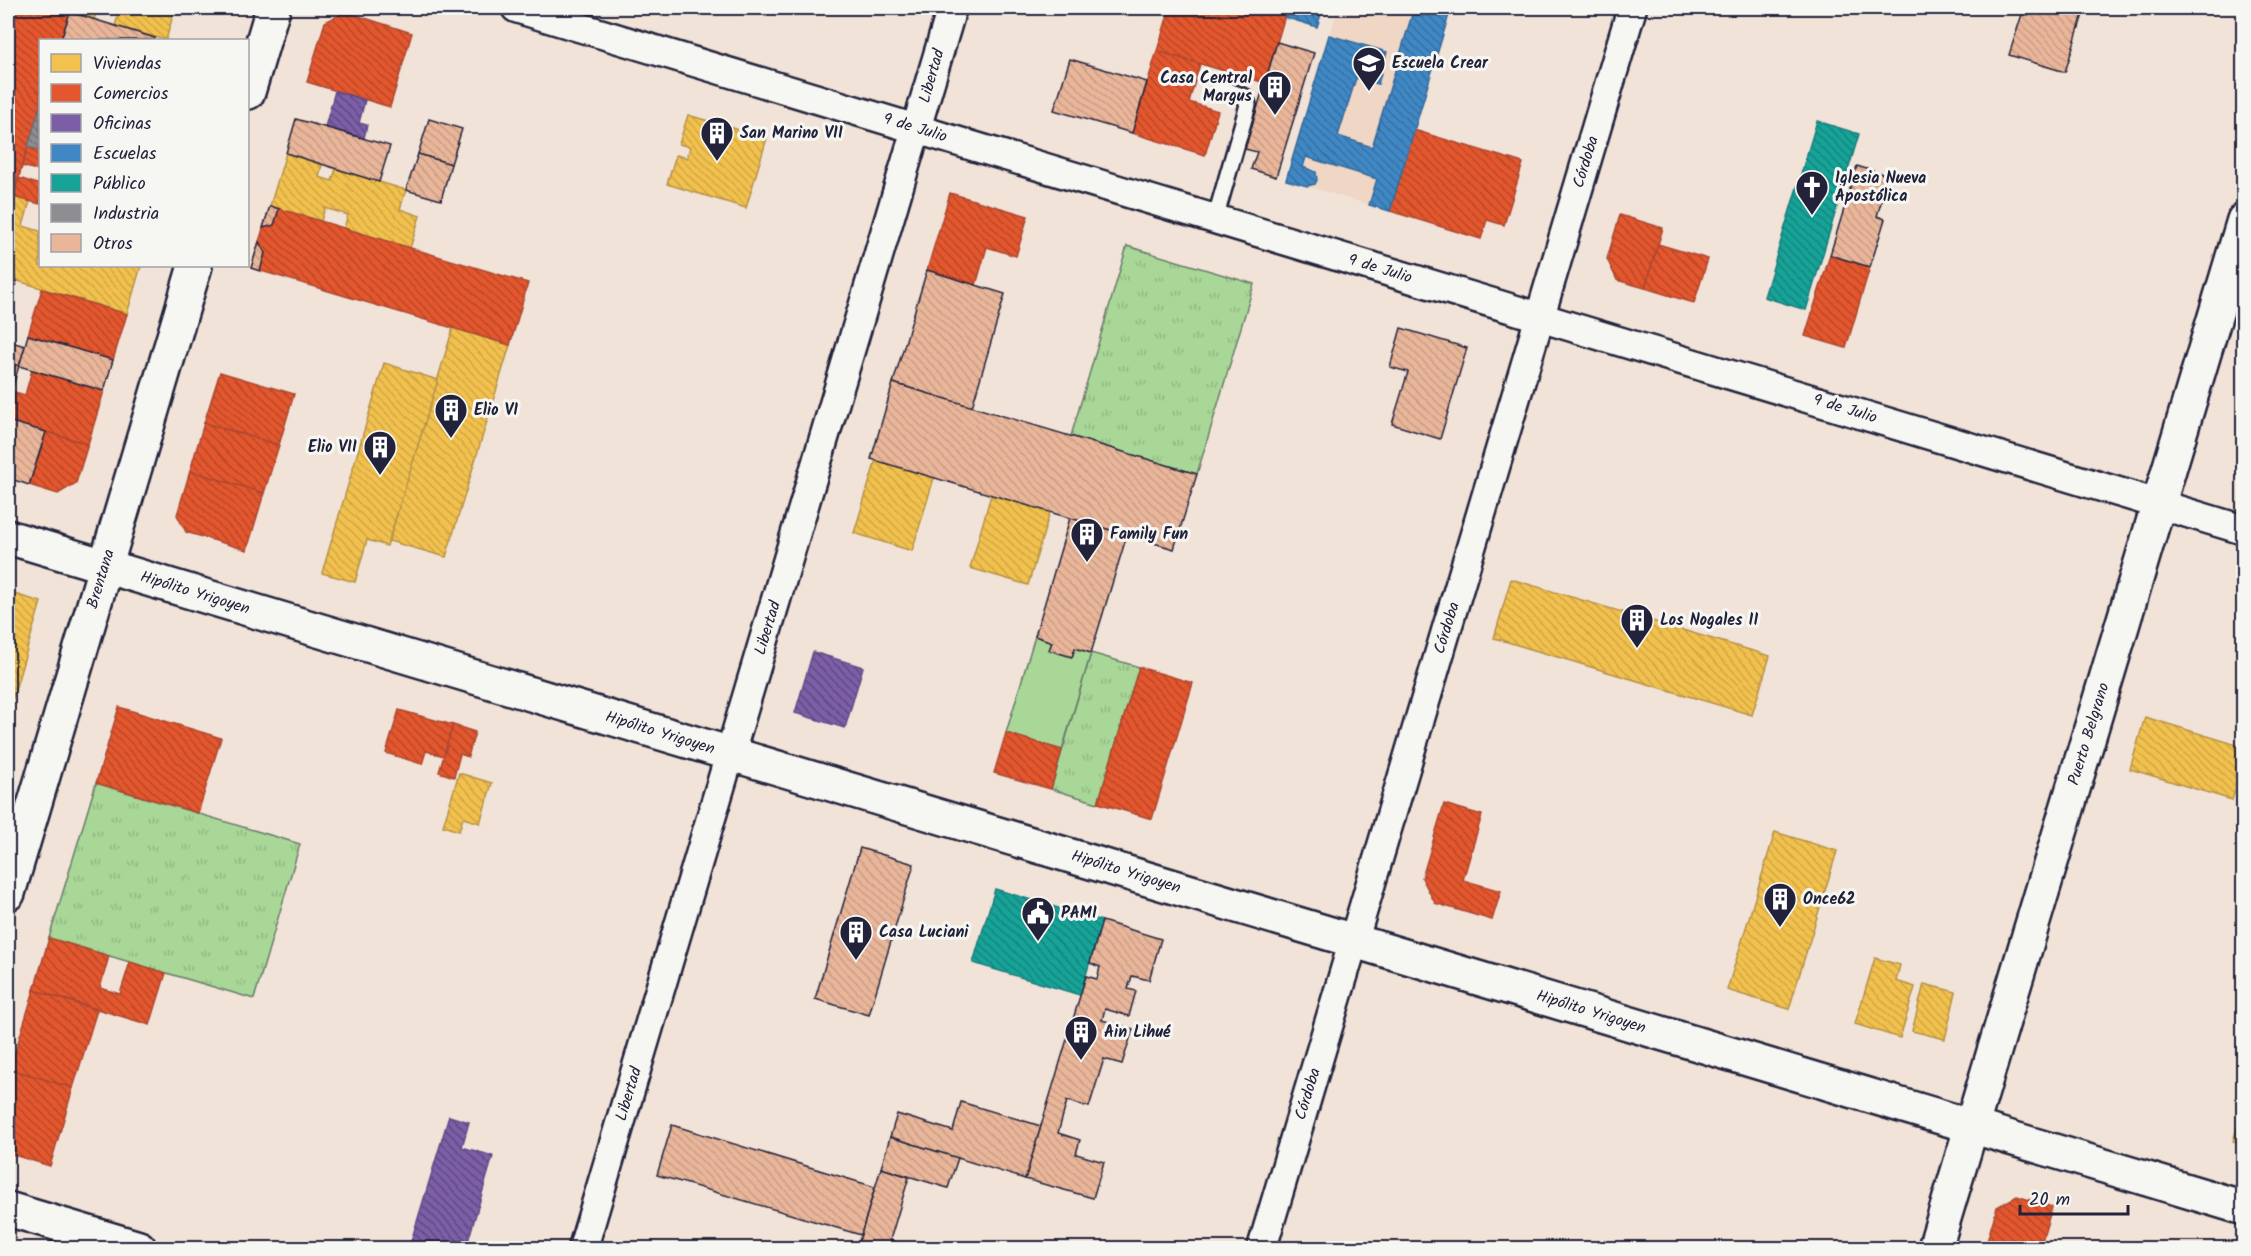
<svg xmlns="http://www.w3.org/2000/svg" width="2251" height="1256" font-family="Kalam,sans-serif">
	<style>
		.built { fill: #efd6c5 }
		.grass { fill: url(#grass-tufts); stroke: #667c69; stroke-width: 1.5 }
		.garden { fill: #a9d797; stroke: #667c69; stroke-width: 1.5 }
		.homes { fill: url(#homes-back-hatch); stroke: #b49148; stroke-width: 1.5 }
		.shops { fill: url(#shops-back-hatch); stroke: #aa4732; stroke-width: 1.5 }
		.offices { fill: url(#offices-back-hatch); stroke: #604c87; stroke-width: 1.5 }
		.schools { fill: url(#schools-back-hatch); stroke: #36699c; stroke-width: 1.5 }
		.public { fill: url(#public-back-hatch); stroke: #1a7c7c; stroke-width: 1.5 }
		.industry { fill: url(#industry-back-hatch); stroke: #6d6d78; stroke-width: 1.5 }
		.building { fill: url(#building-back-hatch); stroke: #22223b; stroke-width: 1.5 }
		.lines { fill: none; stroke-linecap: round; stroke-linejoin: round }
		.lane-casing { stroke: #22223b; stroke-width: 20 }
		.street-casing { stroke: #22223b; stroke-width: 33 }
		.secondary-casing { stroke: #22223b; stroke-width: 38 }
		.lane { stroke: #f6f6f2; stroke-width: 15 }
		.street { stroke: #f6f6f2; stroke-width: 28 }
		.secondary { stroke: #f6f6f2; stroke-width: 33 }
		.labels { text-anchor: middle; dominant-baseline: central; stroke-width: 6; stroke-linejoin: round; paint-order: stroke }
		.poi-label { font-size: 16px; font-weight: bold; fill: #22223b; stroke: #f6f6f2; text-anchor: start }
		.street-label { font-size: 16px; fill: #22223b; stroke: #f6f6f2 }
	</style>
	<defs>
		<pattern id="grass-tufts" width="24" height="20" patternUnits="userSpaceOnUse" patternTransform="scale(1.5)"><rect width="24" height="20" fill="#a9d797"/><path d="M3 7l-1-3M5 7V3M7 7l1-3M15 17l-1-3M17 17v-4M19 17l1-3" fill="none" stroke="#91b883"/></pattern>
		<pattern id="homes-back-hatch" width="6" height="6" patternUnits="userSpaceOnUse" patternTransform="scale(1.5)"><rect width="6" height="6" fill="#f2c14e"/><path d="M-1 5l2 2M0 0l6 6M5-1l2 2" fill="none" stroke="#cfa645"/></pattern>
		<pattern id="shops-back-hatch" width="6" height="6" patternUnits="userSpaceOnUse" patternTransform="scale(1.5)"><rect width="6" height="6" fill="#e4572e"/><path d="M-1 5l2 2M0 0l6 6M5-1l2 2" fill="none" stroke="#b84828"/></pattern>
		<pattern id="offices-back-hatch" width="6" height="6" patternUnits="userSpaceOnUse" patternTransform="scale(1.5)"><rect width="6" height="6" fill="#7b5ea7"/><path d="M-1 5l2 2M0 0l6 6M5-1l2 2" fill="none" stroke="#5f4982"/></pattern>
		<pattern id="schools-back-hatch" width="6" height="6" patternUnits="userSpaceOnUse" patternTransform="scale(1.5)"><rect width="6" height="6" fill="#3f88c5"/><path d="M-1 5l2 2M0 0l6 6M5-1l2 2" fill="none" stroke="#346fa1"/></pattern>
		<pattern id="public-back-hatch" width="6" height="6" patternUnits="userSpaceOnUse" patternTransform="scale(1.5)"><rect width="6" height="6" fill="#17a398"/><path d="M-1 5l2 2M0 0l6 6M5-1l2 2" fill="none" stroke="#14847d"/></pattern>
		<pattern id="industry-back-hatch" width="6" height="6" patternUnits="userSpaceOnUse" patternTransform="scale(1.5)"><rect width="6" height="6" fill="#8d8d92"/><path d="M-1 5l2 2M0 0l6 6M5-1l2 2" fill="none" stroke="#737378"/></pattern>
		<pattern id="building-back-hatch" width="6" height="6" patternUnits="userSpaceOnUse" patternTransform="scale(1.5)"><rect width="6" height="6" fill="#e9b69a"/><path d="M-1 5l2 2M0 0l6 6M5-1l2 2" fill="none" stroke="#c89c86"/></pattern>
	</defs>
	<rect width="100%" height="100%" fill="#f2e3d8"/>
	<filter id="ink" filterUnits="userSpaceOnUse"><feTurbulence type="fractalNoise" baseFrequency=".0167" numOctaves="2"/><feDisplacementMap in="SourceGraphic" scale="12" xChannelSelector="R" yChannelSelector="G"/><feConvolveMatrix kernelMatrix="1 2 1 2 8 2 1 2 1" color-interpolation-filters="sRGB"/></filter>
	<g filter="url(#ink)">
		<polygon class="built" points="1338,8 1451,8 1390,211 1286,180"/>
		<g class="grass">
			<polygon points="1127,246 1254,284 1197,474 1071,436"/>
			<polygon points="1091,653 1139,667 1098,803 1051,789"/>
			<polygon points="96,783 300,844 254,999 49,938"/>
		</g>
		<polygon class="garden" points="1035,636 1052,642 1050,650 1072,657 1075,648 1091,653 1062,750 1006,733"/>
		<g class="homes">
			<polygon points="71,8 97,8 94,20 70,12"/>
			<polygon points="120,8 175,8 166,40 115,26"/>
			<polygon points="688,115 767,138 746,208 667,184 676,155 687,158 690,147 679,144"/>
			<polygon points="286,153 322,165 319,177 332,181 336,169 406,190 400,209 420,216 410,248 344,228 348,215 325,208 321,221 270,206"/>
			<polygon points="13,197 30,201 23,226 40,231 40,266 141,266 127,314 8,278 8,216"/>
			<polygon points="453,328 510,345 446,557 389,541"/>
			<polygon points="384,363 438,380 387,546 367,540 355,582 322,573"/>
			<polygon points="876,460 934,478 912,551 854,533"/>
			<polygon points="991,495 1050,512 1028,585 970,568"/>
			<polygon points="1511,579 1770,656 1752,715 1494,638"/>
			<polygon points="8,592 41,602 8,714"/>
			<polygon points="2145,717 2244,747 2244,763 2232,800 2130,769"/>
			<polygon points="459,773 492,783 480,823 463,818 459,831 443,826"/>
			<polygon points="1775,832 1837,851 1789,1009 1727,990"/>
			<polygon points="1875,958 1900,965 1896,981 1915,987 1900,1038 1855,1024"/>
			<polygon points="1924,984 1956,992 1945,1039 1912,1031"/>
			<polygon points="2244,1106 2244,1144 2233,1141"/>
		</g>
		<g class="shops">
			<polygon points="8,8 53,8 70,12 61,40 40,40 40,106 13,197 8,195"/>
			<polygon points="1170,8 1287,9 1265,83 1157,51"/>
			<polygon points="346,12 412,33 390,107 307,82 325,22"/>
			<polygon points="1157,51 1200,64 1189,102 1218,111 1205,155 1132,133"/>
			<polygon points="1414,130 1523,163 1504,225 1487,220 1481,239 1390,211"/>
			<polygon points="28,147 40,150 40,171 22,166"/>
			<polygon points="19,178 40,185 40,204 13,197"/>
			<polygon points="950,193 1028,216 1016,256 987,247 976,285 927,270"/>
			<polygon points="270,206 528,283 510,345 251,268"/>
			<polygon points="1620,215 1663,228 1645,288 1617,280 1607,259"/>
			<polygon points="1658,244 1708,259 1694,303 1645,288"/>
			<polygon points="1830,255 1870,267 1846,348 1805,336"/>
			<polygon points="42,289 127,314 113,360 28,335"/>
			<polygon points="32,370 104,391 88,444 8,421 8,402 11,391 25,395"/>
			<polygon points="220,372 294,394 279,445 204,423"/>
			<polygon points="204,423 279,445 264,493 190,471"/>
			<polygon points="46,432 88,444 76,483 58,494 29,485"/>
			<polygon points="190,471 264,493 247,550 186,532 177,515"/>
			<polygon points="1139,667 1193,683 1152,819 1098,803"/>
			<polygon points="119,707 221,738 198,813 96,783"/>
			<polygon points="399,710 453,725 444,756 426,751 422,764 386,753"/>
			<polygon points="453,725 475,732 468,757 460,754 454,777 439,772"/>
			<polygon points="1006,733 1062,750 1051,789 994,773"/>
			<polygon points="1444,804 1482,815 1463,880 1501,891 1492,920 1435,903 1422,878"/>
			<polygon points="49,938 109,956 100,988 120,994 130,962 166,973 150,1025 34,990"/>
			<polygon points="34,990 97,1010 73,1088 10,1069"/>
			<polygon points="10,1069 73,1088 50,1166 10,1154 8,1149 8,1077"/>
			<polygon points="2017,1196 2052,1207 2040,1248 1985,1248 1997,1207"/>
		</g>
		<g class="offices">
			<polygon points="335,91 365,100 359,123 367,125 364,138 325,127"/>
			<polygon points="813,652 863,667 845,728 795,713"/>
			<polygon points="449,1116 469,1122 462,1147 493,1156 466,1248 409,1248"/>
		</g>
		<g class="schools">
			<polygon points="1288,8 1323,8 1317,27 1284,17"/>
			<polygon points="1414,8 1451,8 1390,211 1369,205 1377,179 1306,157 1303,167 1316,172 1317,180 1315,184 1307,186 1286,180 1329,35 1387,52 1378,84 1356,78 1338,136 1372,147"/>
		</g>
		<g class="public">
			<polygon points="1817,121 1859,134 1806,310 1764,297"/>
			<polygon points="995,889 1102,921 1080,995 973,963"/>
		</g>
		<polygon class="industry" points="40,106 40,150 28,147"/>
		<g class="building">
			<polygon points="2024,8 2085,8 2065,72 2009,55"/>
			<polygon points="70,12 155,38 154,40 61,40"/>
			<polygon points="1277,42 1314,53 1276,177 1251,169 1257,152 1245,149"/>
			<polygon points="1070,59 1147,82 1132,133 1054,110"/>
			<polygon points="296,119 390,146 379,182 286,153"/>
			<polygon points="429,119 462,129 451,164 418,154"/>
			<polygon points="418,154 451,164 441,200 406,190"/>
			<polygon points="1857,166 1889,176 1877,216 1885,219 1870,267 1830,255"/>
			<polygon points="270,206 279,209 274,225 263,228"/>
			<polygon points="259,242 265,253 260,271 251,268"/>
			<polygon points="927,270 1005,294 972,407 893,383"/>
			<polygon points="8,278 17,281 8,312"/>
			<polygon points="1401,328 1467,348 1440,439 1392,424 1408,372 1390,367"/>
			<polygon points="28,335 113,360 104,391 19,366"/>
			<polygon points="8,341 25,346 19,366 8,362"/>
			<polygon points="8,362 19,366 8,402"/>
			<polygon points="893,383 1197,474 1174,549 871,459"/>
			<polygon points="8,421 46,432 29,485 8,478"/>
			<polygon points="1070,518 1127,535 1091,653 1075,648 1072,657 1049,650 1052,642 1035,636"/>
			<polygon points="860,848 914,864 869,1015 815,999"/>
			<polygon points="1102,921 1161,939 1149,980 1132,976 1128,989 1136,991 1129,1016 1105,1009 1102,1020 1133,1029 1122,1064 1104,1059 1089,1107 1067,1101 1058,1133 1080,1140 1076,1154 1104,1162 1093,1198 1025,1179 1086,976 1097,979 1100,967 1090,963"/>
			<polygon points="961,1102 1041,1126 1025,1179 890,1137 897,1114 953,1131"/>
			<polygon points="672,1125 875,1187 861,1235 657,1175"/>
			<polygon points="890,1137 958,1158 948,1188 881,1168"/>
			<polygon points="881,1168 909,1177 890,1240 899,1243 897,1248 857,1248"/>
		</g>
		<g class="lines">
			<defs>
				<polyline id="lane" points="1215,219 1248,105 1245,97 1220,88"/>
				<g id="street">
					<polyline points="516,8 2244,530"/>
					<polyline points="583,1248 952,8"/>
					<polyline points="1262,1248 1632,8"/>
				</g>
				<g id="secondary">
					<polyline points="248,92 273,8"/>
					<polyline points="8,537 2244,1208"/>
					<polyline points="8,893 195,266"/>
					<polyline points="8,1209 139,1248"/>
					<polyline points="1935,1248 2244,220"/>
				</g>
			</defs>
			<use href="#lane" class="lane-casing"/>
			<use href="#street" class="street-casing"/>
			<use href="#secondary" class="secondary-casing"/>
			<use href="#lane" class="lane"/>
			<use href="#street" class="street"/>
			<use href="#secondary" class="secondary"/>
		</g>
	</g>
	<defs>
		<symbol id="school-pin" viewBox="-11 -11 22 30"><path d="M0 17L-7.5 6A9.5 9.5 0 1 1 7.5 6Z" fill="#22223b" stroke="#f6f6f2"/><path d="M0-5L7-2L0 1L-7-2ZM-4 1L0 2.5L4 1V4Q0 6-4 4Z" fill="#fff"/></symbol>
		<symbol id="building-pin" viewBox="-11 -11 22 30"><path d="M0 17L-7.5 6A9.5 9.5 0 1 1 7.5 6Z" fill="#22223b" stroke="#f6f6f2"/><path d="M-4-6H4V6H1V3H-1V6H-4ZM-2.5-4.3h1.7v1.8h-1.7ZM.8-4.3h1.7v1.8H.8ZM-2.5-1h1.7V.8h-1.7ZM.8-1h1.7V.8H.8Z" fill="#fff"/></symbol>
		<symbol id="church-pin" viewBox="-11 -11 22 30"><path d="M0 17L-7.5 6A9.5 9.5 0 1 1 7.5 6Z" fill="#22223b" stroke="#f6f6f2"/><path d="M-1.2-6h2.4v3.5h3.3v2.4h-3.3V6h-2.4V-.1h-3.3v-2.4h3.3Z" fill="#fff"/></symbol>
		<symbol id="civic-pin" viewBox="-11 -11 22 30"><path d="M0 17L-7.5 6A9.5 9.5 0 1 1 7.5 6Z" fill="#22223b" stroke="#f6f6f2"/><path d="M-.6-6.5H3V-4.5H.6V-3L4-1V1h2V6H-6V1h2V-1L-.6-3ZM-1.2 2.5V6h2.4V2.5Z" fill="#fff"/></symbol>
	</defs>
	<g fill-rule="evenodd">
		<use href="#school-pin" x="1350" y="44" width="38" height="52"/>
		<use href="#building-pin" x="1256" y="68" width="38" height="52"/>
		<use href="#building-pin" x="698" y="114" width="38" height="52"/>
		<use href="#church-pin" x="1793" y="168" width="38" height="52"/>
		<use href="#building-pin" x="432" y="391" width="38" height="52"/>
		<use href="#building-pin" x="361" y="428" width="38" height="52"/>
		<use href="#building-pin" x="1068" y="515" width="38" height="52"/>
		<use href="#building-pin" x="1618" y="601" width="38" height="52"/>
		<use href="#building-pin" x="1761" y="880" width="38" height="52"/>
		<use href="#civic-pin" x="1019" y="894" width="38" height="52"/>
		<use href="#building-pin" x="837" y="913" width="38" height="52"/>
		<use href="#building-pin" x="1062" y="1013" width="38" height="52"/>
	</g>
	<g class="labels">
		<g class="poi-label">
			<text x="1392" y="63">Escuela Crear</text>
			<text x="1252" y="78" text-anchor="end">Casa Central<tspan x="1252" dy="18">Margus</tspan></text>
			<text x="740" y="133">San Marino VII</text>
			<text x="1835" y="178">Iglesia Nueva<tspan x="1835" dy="18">Apostólica</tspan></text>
			<text x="474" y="410">Elio VI</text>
			<text x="357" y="447" text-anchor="end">Elio VII</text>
			<text x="1110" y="534">Family Fun</text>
			<text x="1660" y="620">Los Nogales II</text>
			<text x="1803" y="899">Once62</text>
			<text x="1061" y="913">PAMI</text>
			<text x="879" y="932">Casa Luciani</text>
			<text x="1104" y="1032">Ain Lihué</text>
		</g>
		<g class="street-label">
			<text transform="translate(932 76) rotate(-74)">Libertad</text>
			<text transform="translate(915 128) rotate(17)">9 de Julio</text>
			<text transform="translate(1586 162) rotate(-73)">Córdoba</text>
			<text transform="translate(1380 269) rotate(17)">9 de Julio</text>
			<text transform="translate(1845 409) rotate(17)">9 de Julio</text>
			<text transform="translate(101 579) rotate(-73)">Brentana</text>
			<text transform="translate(195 593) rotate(17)">Hipólito Yrigoyen</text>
			<text transform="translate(768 628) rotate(-73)">Libertad</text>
			<text transform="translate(1447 628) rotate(-73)">Córdoba</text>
			<text transform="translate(660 733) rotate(17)">Hipólito Yrigoyen</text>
			<text transform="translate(2089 734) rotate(-73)">Puerto Belgrano</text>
			<text transform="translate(1126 872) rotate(17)">Hipólito Yrigoyen</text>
			<text transform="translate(1591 1012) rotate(17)">Hipólito Yrigoyen</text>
			<text transform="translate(629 1094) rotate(-73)">Libertad</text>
			<text transform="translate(1308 1094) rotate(-73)">Córdoba</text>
		</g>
	</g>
	<rect width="2251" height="1256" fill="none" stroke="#f6f6f2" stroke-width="30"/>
	<rect x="15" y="15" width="2221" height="1226" fill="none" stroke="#22223b" stroke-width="2" filter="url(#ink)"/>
	<rect x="39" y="39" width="210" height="228" fill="#f6f6f2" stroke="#a1a1a9" stroke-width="1.5"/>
	<rect x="51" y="54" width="30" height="18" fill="#f2c14e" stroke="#a1a1a9" stroke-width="1.5"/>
	<text x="93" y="69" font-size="18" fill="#22223b">Viviendas</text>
	<rect x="51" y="84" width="30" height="18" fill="#e4572e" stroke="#a1a1a9" stroke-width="1.5"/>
	<text x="93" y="99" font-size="18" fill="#22223b">Comercios</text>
	<rect x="51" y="114" width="30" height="18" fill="#7b5ea7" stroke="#a1a1a9" stroke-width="1.5"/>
	<text x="93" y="129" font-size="18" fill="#22223b">Oficinas</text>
	<rect x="51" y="144" width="30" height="18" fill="#3f88c5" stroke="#a1a1a9" stroke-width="1.5"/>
	<text x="93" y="159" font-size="18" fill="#22223b">Escuelas</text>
	<rect x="51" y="174" width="30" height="18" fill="#17a398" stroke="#a1a1a9" stroke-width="1.5"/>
	<text x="93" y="189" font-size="18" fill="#22223b">Público</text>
	<rect x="51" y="204" width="30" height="18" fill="#8d8d92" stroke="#a1a1a9" stroke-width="1.5"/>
	<text x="93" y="219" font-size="18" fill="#22223b">Industria</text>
	<rect x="51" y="234" width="30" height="18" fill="#e9b69a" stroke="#a1a1a9" stroke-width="1.5"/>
	<text x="93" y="249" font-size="18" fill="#22223b">Otros</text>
	<path d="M2020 1205v9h108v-9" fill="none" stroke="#22223b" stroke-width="3"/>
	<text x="2029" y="1205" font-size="18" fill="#22223b" stroke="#f6f6f2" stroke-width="4.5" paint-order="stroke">20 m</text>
</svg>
